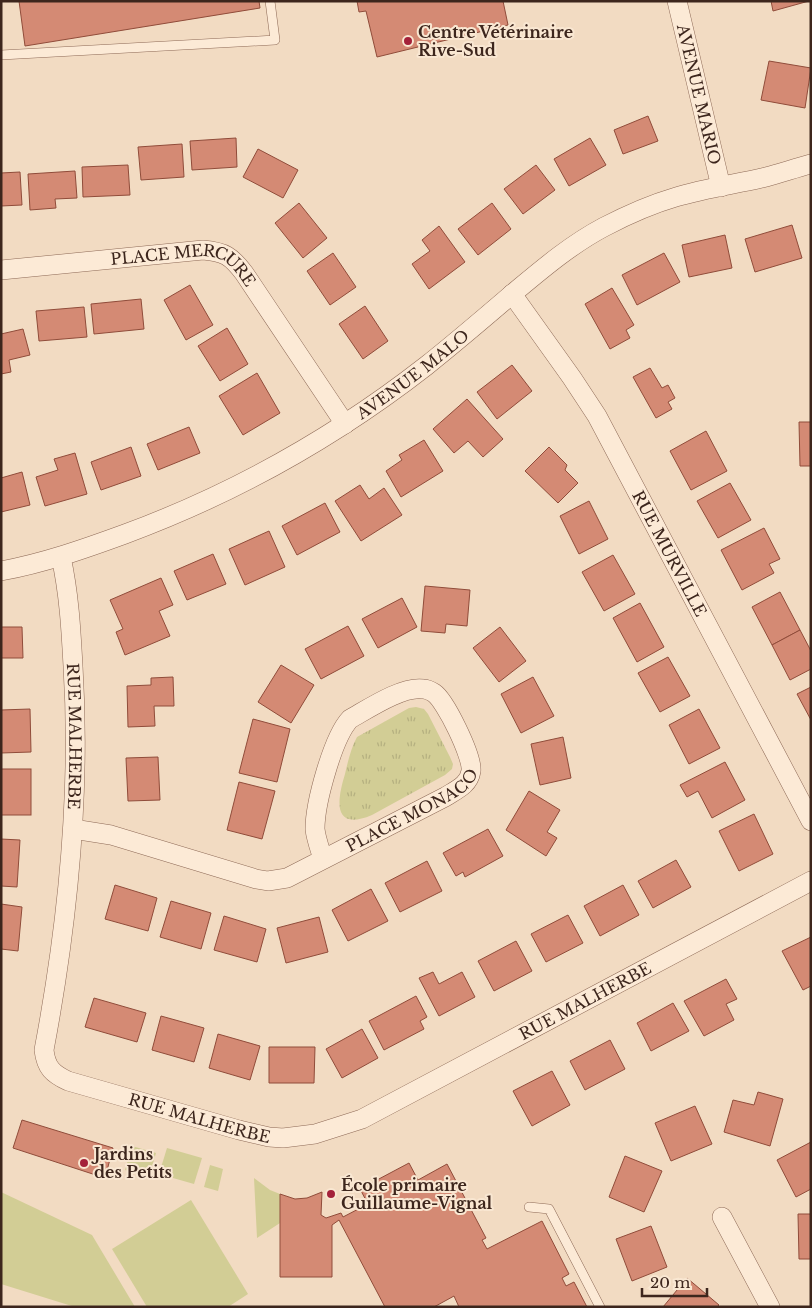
<svg xmlns="http://www.w3.org/2000/svg" width="812" height="1308" font-family="'Libre Baskerville',serif">
	<style>
		.grass { fill: url(#grass-tufts) }
		.park { fill: #d2cd95 }
		.building { fill: #d48a74; stroke: #904c3a }
		.lines { fill: none; stroke-linecap: round; stroke-linejoin: round }
		.lane-casing { stroke: #8e6a57; stroke-width: 10 }
		.street-casing { stroke: #8e6a57; stroke-width: 20 }
		.lane { stroke: #fcead6; stroke-width: 9 }
		.street { stroke: #fcead6; stroke-width: 19 }
		.poi-dot { fill: #a4213a; stroke: #f9e7d2; stroke-width: 2 }
		.labels { text-anchor: middle; dominant-baseline: central; stroke-width: 4; stroke-linejoin: round; paint-order: stroke }
		.poi-label { font-size: 16px; font-weight: bold; fill: #3d261d; stroke: #f9e7d2; text-anchor: start }
		.street-label { font-size: 16px; fill: #3d261d; stroke: #f9e7d2 }
	</style>
	<defs>
		<pattern id="grass-tufts" width="24" height="20" patternUnits="userSpaceOnUse" patternTransform="scale(1.25)"><rect width="24" height="20" fill="#d2cd95"/><path d="M3 7l-1-3M5 7V3M7 7l1-3M15 17l-1-3M17 17v-4M19 17l1-3" fill="none" stroke="#b5b080"/></pattern>
	</defs>
	<rect width="100%" height="100%" fill="#f2dbc2"/>
	<path class="grass" d="M416,707L424,709L428,714L450,757L453,764L452,769L445,775L372,815C332,832 337,800 345,774C348,761 351,748 357,737L409,708Z"/>
	<g class="park">
		<polygon points="132,1146 156,1153 149,1177 125,1170"/>
		<polygon points="167,1148 202,1158 194,1184 159,1174"/>
		<polygon points="210,1165 223,1169 218,1191 204,1187"/>
		<polygon points="254,1178 270,1190 280,1194 280,1223 257,1238"/>
		<polygon points="1,1192 92,1235 135,1307 75,1307 1,1284"/>
		<polygon points="191,1200 248,1294 228,1307 147,1307 112,1249"/>
	</g>
	<g class="building">
		<polygon points="19,1 259,1 260,8 25,46"/>
		<polygon points="357,1 503,1 508,25 377,57 366,11 359,12"/>
		<polygon points="771,1 809,1 773,11"/>
		<polygon points="769,61 811,68 805,108 761,100"/>
		<polygon points="648,116 658,141 623,154 614,130"/>
		<polygon points="236,138 237,167 192,170 190,141"/>
		<polygon points="590,138 606,165 569,186 554,159"/>
		<polygon points="182,144 184,177 141,180 138,147"/>
		<polygon points="258,149 298,170 283,198 243,177"/>
		<polygon points="128,165 130,195 83,197 82,167"/>
		<polygon points="536,165 555,190 523,214 504,189"/>
		<polygon points="75,171 77,198 55,199 56,208 30,210 28,174"/>
		<polygon points="20,172 22,205 1,206 1,173"/>
		<polygon points="299,203 327,238 303,258 275,223"/>
		<polygon points="492,203 511,229 478,255 458,229"/>
		<polygon points="792,225 802,258 755,272 745,239"/>
		<polygon points="439,226 465,262 429,289 412,264 430,251 422,240"/>
		<polygon points="725,235 732,268 689,277 682,245"/>
		<polygon points="333,253 356,287 330,305 307,271"/>
		<polygon points="664,253 680,282 637,305 622,275"/>
		<polygon points="190,285 213,325 186,340 164,300"/>
		<polygon points="612,288 634,325 626,330 630,338 610,349 585,304"/>
		<polygon points="141,299 144,329 94,334 91,304"/>
		<polygon points="365,306 388,341 363,359 339,324"/>
		<polygon points="84,307 87,337 39,341 36,311"/>
		<polygon points="227,328 248,364 220,381 198,346"/>
		<polygon points="23,329 30,355 9,360 11,372 1,374 1,334"/>
		<polygon points="512,365 532,391 497,419 477,392"/>
		<polygon points="650,368 662,388 668,385 675,398 668,402 672,409 656,418 633,377"/>
		<polygon points="257,373 280,413 243,435 219,396"/>
		<polygon points="467,399 503,439 483,457 468,441 454,453 433,429"/>
		<polygon points="799,422 811,422 811,466 800,466"/>
		<polygon points="189,427 200,453 158,470 147,444"/>
		<polygon points="706,431 727,471 691,490 670,451"/>
		<polygon points="424,440 443,471 401,497 386,471 402,460 399,455"/>
		<polygon points="131,447 141,476 101,490 91,462"/>
		<polygon points="549,447 567,465 565,470 578,483 558,503 525,471"/>
		<polygon points="75,453 87,494 45,506 36,477 58,470 54,459"/>
		<polygon points="22,472 30,505 1,512 1,478"/>
		<polygon points="730,483 751,520 718,538 697,501"/>
		<polygon points="360,485 369,499 384,488 402,515 361,541 335,501"/>
		<polygon points="589,501 608,539 579,554 560,516"/>
		<polygon points="325,503 340,532 297,555 282,526"/>
		<polygon points="764,528 780,559 769,564 774,573 742,590 721,550"/>
		<polygon points="269,531 285,567 245,585 229,549"/>
		<polygon points="213,554 226,584 187,600 174,571"/>
		<polygon points="613,555 635,594 604,611 582,572"/>
		<polygon points="161,578 173,605 159,611 170,636 125,655 116,632 123,629 110,600"/>
		<polygon points="425,586 470,590 467,626 446,624 445,633 421,631"/>
		<polygon points="780,592 800,630 772,645 752,607"/>
		<polygon points="402,598 417,627 378,648 362,619"/>
		<polygon points="640,603 664,647 637,662 613,618"/>
		<polygon points="348,626 364,656 321,679 305,649"/>
		<polygon points="1,627 22,627 23,658 1,658"/>
		<polygon points="500,627 526,661 499,682 473,648"/>
		<polygon points="800,630 811,651 811,669 790,680 772,645"/>
		<polygon points="668,657 690,696 660,712 638,673"/>
		<polygon points="281,665 314,685 291,723 258,702"/>
		<polygon points="173,677 174,706 154,706 155,726 128,727 127,686 151,685 151,678"/>
		<polygon points="533,677 554,716 521,733 501,694"/>
		<polygon points="811,687 811,720 797,694"/>
		<polygon points="30,709 31,752 1,753 1,710"/>
		<polygon points="699,709 720,748 689,764 669,725"/>
		<polygon points="253,719 290,729 277,782 239,773"/>
		<polygon points="563,737 571,778 540,785 531,744"/>
		<polygon points="158,757 160,800 128,801 126,758"/>
		<polygon points="725,762 745,800 712,818 698,791 687,797 680,785"/>
		<rect x="1" y="769" width="30" height="46"/>
		<polygon points="239,782 275,791 262,839 227,830"/>
		<polygon points="529,791 560,810 547,832 557,838 546,856 506,830"/>
		<polygon points="754,814 773,854 739,871 719,831"/>
		<polygon points="488,829 503,856 465,877 463,872 456,876 443,853"/>
		<polygon points="1,839 20,840 17,887 1,886"/>
		<polygon points="676,860 691,887 653,908 638,881"/>
		<polygon points="427,861 442,891 400,912 385,883"/>
		<polygon points="115,885 157,898 148,931 105,919"/>
		<polygon points="623,885 639,915 600,936 584,906"/>
		<polygon points="371,889 388,921 348,941 332,910"/>
		<polygon points="171,901 211,913 201,949 160,937"/>
		<polygon points="1,904 22,907 18,951 1,949"/>
		<polygon points="568,915 583,943 546,962 531,934"/>
		<polygon points="224,916 266,929 257,962 214,950"/>
		<polygon points="319,917 328,952 286,963 277,928"/>
		<polygon points="811,937 811,986 803,990 782,951"/>
		<polygon points="516,941 532,971 494,991 478,961"/>
		<polygon points="433,972 439,984 462,972 475,997 439,1016 419,978"/>
		<polygon points="726,979 737,999 726,1004 734,1020 704,1036 684,1001"/>
		<polygon points="416,996 427,1017 420,1021 424,1029 384,1050 369,1021"/>
		<polygon points="94,998 146,1013 137,1042 85,1027"/>
		<polygon points="673,1003 689,1031 651,1051 637,1023"/>
		<polygon points="161,1016 204,1028 194,1062 152,1050"/>
		<polygon points="362,1029 378,1058 342,1078 326,1049"/>
		<polygon points="218,1034 260,1046 250,1080 209,1068"/>
		<polygon points="610,1040 625,1069 585,1090 570,1061"/>
		<polygon points="269,1047 315,1047 314,1083 269,1083"/>
		<polygon points="552,1071 570,1105 532,1126 513,1091"/>
		<polygon points="758,1092 783,1099 770,1146 724,1132 733,1100 754,1105"/>
		<polygon points="695,1106 712,1144 671,1161 655,1123"/>
		<polygon points="22,1120 113,1148 105,1178 13,1148"/>
		<polygon points="811,1142 811,1189 796,1197 777,1160"/>
		<polygon points="625,1156 662,1171 644,1212 609,1197"/>
		<polygon points="409,1163 418,1180 447,1164 486,1238 482,1240 487,1249 542,1221 569,1274 562,1278 566,1286 574,1282 587,1307 459,1307 454,1296 434,1307 385,1307 339,1220 332,1225 332,1277 280,1277 280,1194 295,1199 307,1198 322,1192 321,1215 326,1218 341,1213 343,1217 368,1204 360,1189"/>
		<polygon points="798,1214 811,1214 811,1259 799,1259"/>
		<polygon points="651,1226 667,1267 632,1281 616,1239"/>
		<polygon points="687,1278 719,1305 717,1307 663,1307"/>
	</g>
	<g class="lines">
		<defs>
			<g id="lane">
				<polyline points="1,55 275,40 270,1"/>
				<polyline points="529,1207 549,1209 600,1307"/>
			</g>
			<g id="street">
				<path id="s1" d="M677,1L721,187"/>
				<path id="s2" d="M1,270L203,250C225,252 231,256 244,273L345,424"/>
				<path id="s3" d="M512,294L572,378L597,416L811,821"/>
				<path id="s4" d="M61,557C69,593 71,629 73,666C81,795 68,923 44,1050C46,1068 53,1074 68,1081L239,1130L269,1137L283,1138L315,1134L362,1119L811,881"/>
				<path id="s5" d="M1,571C44,563 84,549 125,534C233,494 335,437 426,366C455,343 483,319 511,295C541,270 570,245 604,227C627,215 652,204 676,197C706,188 737,184 766,177C781,173 796,168 811,164"/>
				<path id="s6" d="M73,829L111,835L256,879L268,881L287,878L445,797C456,790 469,785 471,771C473,757 445,700 434,693C431,691 426,689 423,689C402,686 368,709 350,719C333,737 315,803 315,829C316,839 320,849 323,859"/>
				<polyline points="722,1217 770,1307"/>
			</g>
		</defs>
		<use href="#lane" class="lane-casing"/>
		<use href="#street" class="street-casing"/>
		<use href="#lane" class="lane"/>
		<use href="#street" class="street"/>
	</g>
	<g class="poi-dot">
		<circle cx="408" cy="41" r="5"/>
		<circle cx="84" cy="1163" r="5"/>
		<circle cx="331" cy="1194" r="5"/>
	</g>
	<g class="labels">
		<g class="poi-label">
			<text x="418" y="32">Centre Vétérinaire<tspan x="418" dy="18">Rive-Sud</tspan></text>
			<text x="94" y="1154">Jardins<tspan x="94" dy="18">des Petits</tspan></text>
			<text x="341" y="1185">École primaire<tspan x="341" dy="18">Guillaume-Vignal</tspan></text>
		</g>
		<g class="street-label">
			<text stroke="none"><textPath href="#s1" startOffset="96">AVENUE MARIO</textPath></text>
			<text stroke="none"><textPath href="#s2" startOffset="188">PLACE MERCURE</textPath></text>
			<text stroke="none"><textPath href="#s5" startOffset="460">AVENUE MALO</textPath></text>
			<text stroke="none"><textPath href="#s3" startOffset="304">RUE MURVILLE</textPath></text>
			<text stroke="none"><textPath href="#s4" startOffset="180">RUE MALHERBE</textPath></text>
			<text stroke="none"><textPath href="#s6" startOffset="364">PLACE MONACO</textPath></text>
			<text stroke="none"><textPath href="#s4" startOffset="1094">RUE MALHERBE</textPath></text>
			<text stroke="none"><textPath href="#s4" startOffset="674">RUE MALHERBE</textPath></text>
		</g>
	</g>
	<rect width="812" height="1308" fill="none" stroke="#3d261d" stroke-width="5"/>
	<path d="M642 1288v8h65v-8" fill="none" stroke="#3d261d" stroke-width="2.5"/>
	<text x="650" y="1288" font-size="15" fill="#3d261d" stroke="#f9e7d2" stroke-width="4" paint-order="stroke">20 m</text>
</svg>
